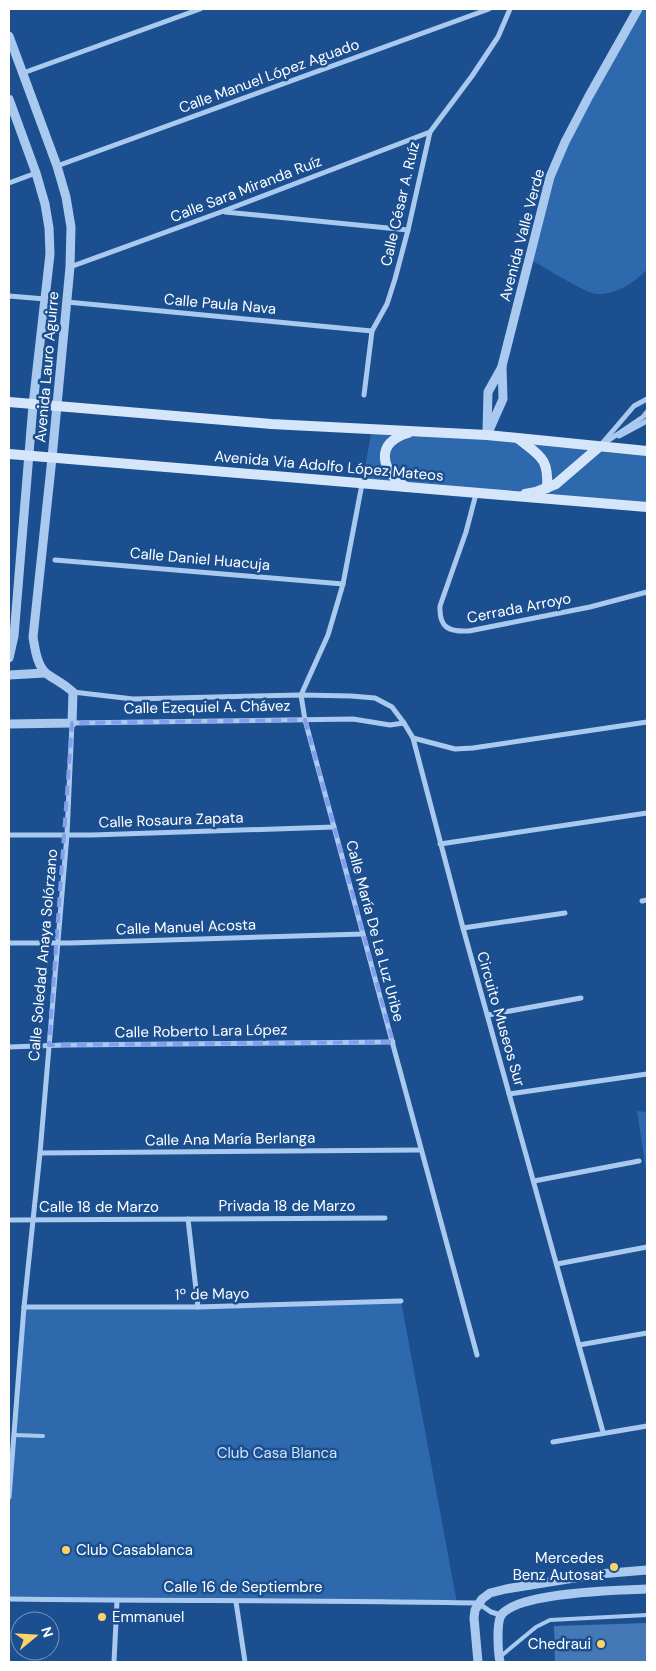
<svg xmlns="http://www.w3.org/2000/svg" width="656" height="1671" font-family="'DM Sans',sans-serif">
	<style>
		.green { fill: #2e69ad }
		.building { fill: #4478b7 }
		.lines { fill: none; stroke-linecap: round; stroke-linejoin: round }
		.service { stroke: #a9c9ee; stroke-width: 4 }
		.minor { stroke: #a9c9ee; stroke-width: 5 }
		.tertiary { stroke: #a9c9ee; stroke-width: 9 }
		.secondary { stroke: #d6e6fa; stroke-width: 10 }
		.marked { fill: none; stroke: #839eea; stroke-width: 4; stroke-dasharray: 10 6; stroke-linejoin: round }
		.poi-dot { fill: #ffd166; stroke: #1b4f8f; stroke-width: 2 }
		.labels { text-anchor: middle; dominant-baseline: central; stroke-width: 5; stroke-linejoin: round; paint-order: stroke }
		.street-label { font-size: 15px; fill: #fff; stroke: #1b4f8f }
		.park-label { font-size: 15px; fill: #cfe3fa; stroke: #1b4f8f }
		.poi-label { font-size: 15px; fill: #fff; stroke: #1b4f8f; text-anchor: start }
	</style>
	<rect width="100%" height="100%" fill="#1b4f8f"/>
	<g class="green">
		<path d="M638,9H647V269C635,283 615,295 596,294C585,293 541,265 529,259L550,177Z"/>
		<polygon points="372,428 647,451 647,507 362,484"/>
		<polygon points="637,1111 647,1112 647,1176"/>
		<polygon points="401,1301 457,1603 9,1599 9,1488 24,1307"/>
	</g>
	<polygon class="building" points="647,1623 647,1662 555,1662 554,1626"/>
	<g class="lines">
		<g class="service">
			<polyline points="15,1435 43,1436"/>
			<polyline points="501,1656 536,1627 550,1620 647,1615"/>
		</g>
		<g class="minor">
			<polyline points="23,73 200,9"/>
			<polyline points="57,166 489,9"/>
			<polyline points="9,183 36,173"/>
			<polyline points="225,212 408,230"/>
			<polyline points="70,267 221,212 430,132"/>
			<polyline points="9,296 45,299"/>
			<polyline points="67,302 372,331"/>
			<polyline points="364,395 372,331 387,304 395,279 408,230 430,132 472,76 498,37 510,9"/>
			<polyline points="619,436 647,421"/>
			<polyline points="606,442 643,417 647,412"/>
			<polyline points="599,447 634,406 647,399"/>
			<path d="M362,484L343,584L328,635L301,695L305,720C362,932 418,1144 477,1355"/>
			<path d="M476,494L466,532L440,606C439,628 449,632 469,631L590,607L647,592"/>
			<polyline points="55,560 343,584"/>
			<polyline points="73,692 133,699 301,695 351,696 375,698 392,707 404,723 413,738 463,928 603,1432"/>
			<polyline points="413,738 455,749 473,748 647,722"/>
			<polyline points="9,835 92,835 334,827"/>
			<polyline points="440,844 647,813"/>
			<polyline points="642,901 647,900"/>
			<polyline points="463,928 565,913"/>
			<polyline points="9,943 70,943 363,934"/>
			<polyline points="488,1015 581,998"/>
			<polyline points="9,1047 64,1045 393,1042"/>
			<polyline points="509,1094 647,1074"/>
			<polyline points="40,1153 419,1150"/>
			<polyline points="534,1181 639,1161"/>
			<polyline points="188,1219 198,1307"/>
			<polyline points="9,1220 385,1218"/>
			<polyline points="557,1264 647,1247"/>
			<polyline points="24,1307 198,1307 401,1301"/>
			<polyline points="579,1345 647,1333"/>
			<polyline points="553,1442 647,1426"/>
			<polyline points="9,1497 24,1307 40,1153 67,835 72,723 353,719 390,725 404,723"/>
			<path d="M9,1599C165,1601 322,1600 478,1603L491,1612L501,1615"/>
			<polyline points="236,1602 245,1662"/>
			<polyline points="114,1662 117,1601"/>
		</g>
		<g class="tertiary">
			<path d="M9,36L57,166L66,197L71,227L70,267L52,458L33,637C35,649 37,666 47,674C57,681 63,683 73,692L72,723L9,724"/>
			<polyline points="9,99 36,173 45,204 49,228 50,254 33,405 14,636 9,658"/>
			<polyline points="487,430 488,392 502,367"/>
			<polyline points="487,435 503,399 502,366 550,177 565,142 589,96 638,9"/>
			<polyline points="9,675 45,673"/>
			<polyline points="478,1662 474,1618 475,1610 482,1599 490,1593 506,1589 599,1574 647,1570"/>
			<path d="M500,1662C498,1652 496,1621 502,1614C521,1592 618,1590 647,1589"/>
		</g>
		<g class="secondary">
			<polyline points="9,402 271,424 487,435 647,451"/>
			<path d="M519,439C540,456 549,458 547,488"/>
			<polyline points="9,454 647,507"/>
			<path d="M406,487C381,471 374,443 408,433"/>
			<polyline points="525,494 536,492 556,484 599,447"/>
		</g>
	</g>
	<path class="marked" d="M305,720L393,1042L49,1045L72,723Z"/>
	<g class="poi-dot">
		<circle cx="66" cy="1550" r="5"/>
		<circle cx="614" cy="1567" r="5"/>
		<circle cx="102" cy="1617" r="5"/>
		<circle cx="601" cy="1644" r="5"/>
	</g>
	<g class="labels">
		<g class="street-label">
			<text transform="translate(269 76) rotate(-20)">Calle Manuel López Aguado</text>
			<text transform="translate(246 189) rotate(-21)">Calle Sara Miranda Ruíz</text>
			<text transform="translate(400 204) rotate(-77)">Calle César A. Ruíz</text>
			<text transform="translate(522 235) rotate(-75)">Avenida Valle Verde</text>
			<text transform="translate(220 304) rotate(5)">Calle Paula Nava</text>
			<text transform="translate(47 367) rotate(-85)">Avenida Lauro Aguirre</text>
			<text transform="translate(329 466) rotate(5)">Avenida Via Adolfo López Mateos</text>
			<text transform="translate(200 559) rotate(5)">Calle Daniel Huacuja</text>
			<text transform="translate(519 608) rotate(-11)">Cerrada Arroyo</text>
			<text transform="translate(207 707) rotate(-1)">Calle Ezequiel A. Chávez</text>
			<text transform="translate(171 820) rotate(-2)">Calle Rosaura Zapata</text>
			<text transform="translate(186 927) rotate(-2)">Calle Manuel Acosta</text>
			<text transform="translate(375 931) rotate(75)">Calle María De La Luz Uribe</text>
			<text transform="translate(43 955) rotate(-85)">Calle Soledad Anaya Solórzano</text>
			<text transform="translate(501 1019) rotate(74)">Circuito Museos Sur</text>
			<text transform="translate(201 1031) rotate(-1)">Calle Roberto Lara López</text>
			<text transform="translate(230 1139) rotate(-1)">Calle Ana María Berlanga</text>
			<text x="287" y="1206">Privada 18 de Marzo</text>
			<text x="99" y="1207">Calle 18 de Marzo</text>
			<text transform="translate(212 1294) rotate(-1)">1º de Mayo</text>
			<text x="243" y="1587">Calle 16 de Septiembre</text>
		</g>
		<g class="park-label">
			<text x="277" y="1453">Club Casa Blanca</text>
		</g>
		<g class="poi-label">
			<text x="76" y="1550">Club Casablanca</text>
			<text x="604" y="1558" text-anchor="end">Mercedes<tspan x="604" dy="17">Benz Autosat</tspan></text>
			<text x="112" y="1617">Emmanuel</text>
			<text x="591" y="1644" text-anchor="end">Chedraui</text>
		</g>
	</g>
	<rect width="656" height="1671" fill="none" stroke="#ffffff" stroke-width="20"/>
	<g transform="translate(35 1636) rotate(72)"><circle r="24" fill="#1b4f8f" stroke="#7695bc"/>
	<path d="M0-4L9 19L0 12L-9 19Z" fill="#ffd166"/>
	<text y="-8" font-size="14" font-weight="bold" text-anchor="middle" fill="#ffffff">N</text>
	</g>
</svg>
